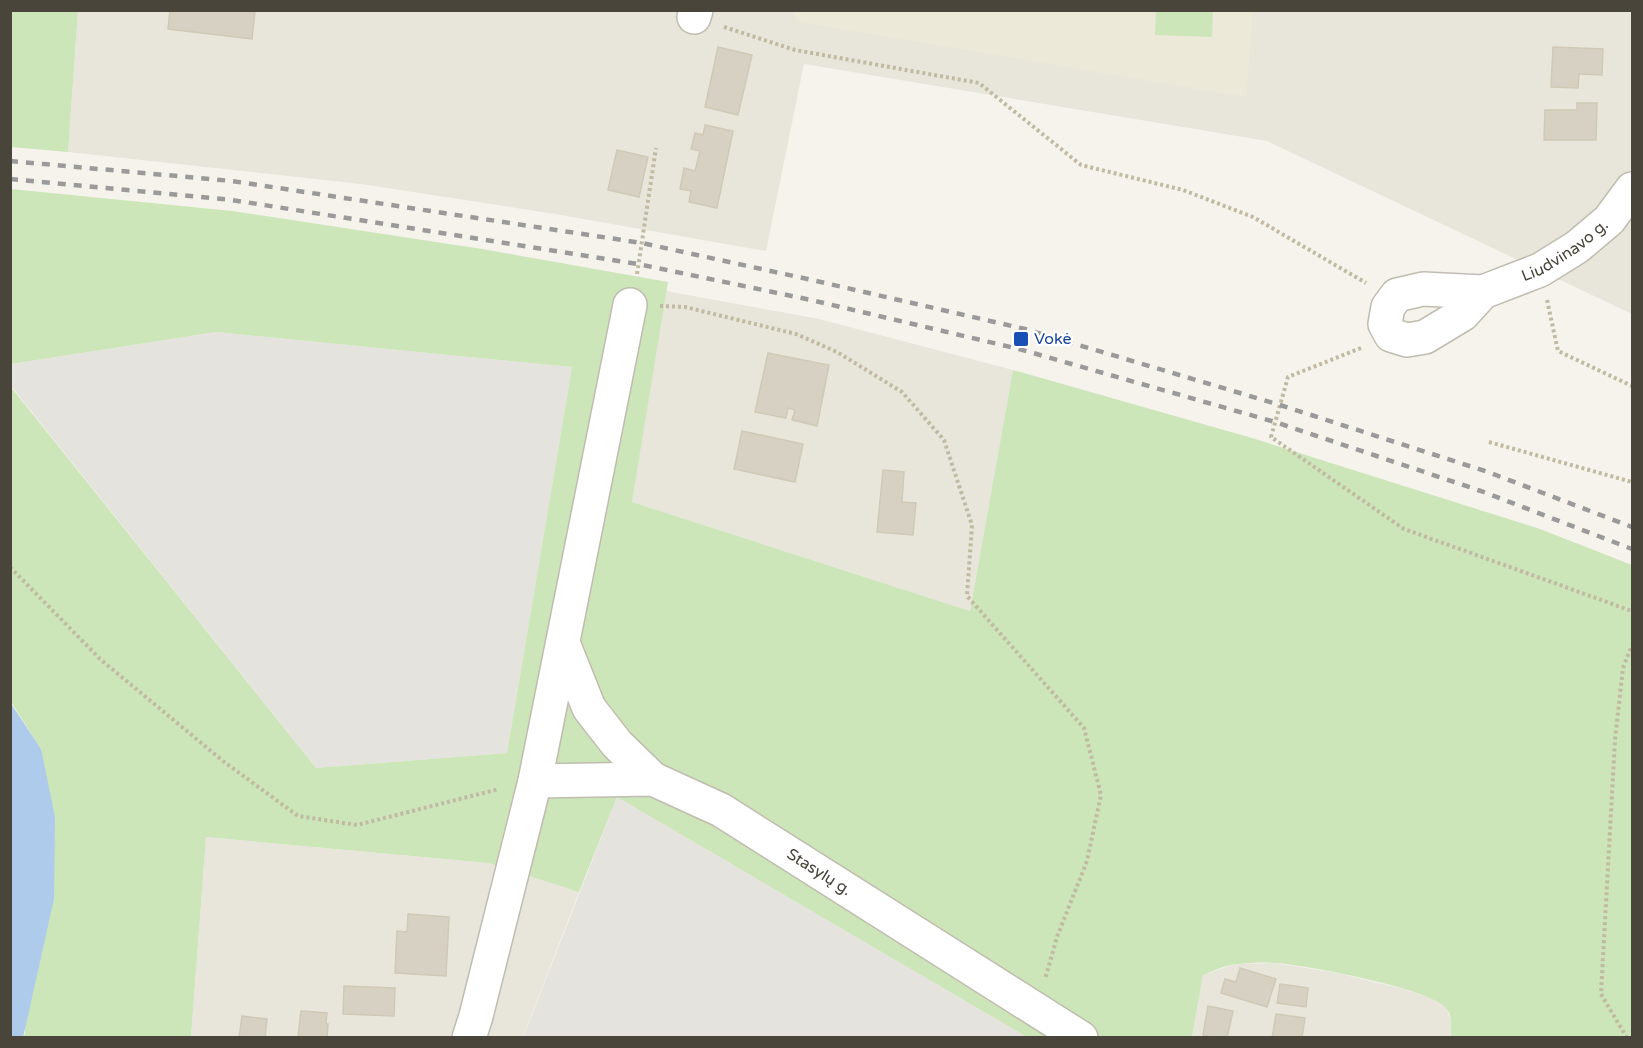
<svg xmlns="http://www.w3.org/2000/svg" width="1643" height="1048" font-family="'Varela Round',sans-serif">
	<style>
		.residential { fill: #e8e6db }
		.industrial { fill: #e5e3dd }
		.education { fill: #ede9d8 }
		.green { fill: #cce5b9 }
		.water { fill: #afcbec }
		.building { fill: #d6d1c3; stroke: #d0c9b6; stroke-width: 1.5 }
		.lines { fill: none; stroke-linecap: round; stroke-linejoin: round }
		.minor-casing { stroke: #c0bcaf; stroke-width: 36 }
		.path { stroke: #c1baa2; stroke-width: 4; stroke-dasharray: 3 3; stroke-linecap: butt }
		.minor { stroke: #fff; stroke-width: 33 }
		.rail { stroke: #9a9a9a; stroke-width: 4.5; stroke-dasharray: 8 8; stroke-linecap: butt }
		.transit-dot { fill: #1a4fb4; stroke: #fff; stroke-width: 2 }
		.labels { text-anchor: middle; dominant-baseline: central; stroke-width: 5; stroke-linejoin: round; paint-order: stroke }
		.street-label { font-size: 16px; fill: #49453a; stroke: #fff }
		.transit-label { font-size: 16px; fill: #164399; stroke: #fff; text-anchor: start }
	</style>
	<rect width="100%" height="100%" fill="#f5f3ec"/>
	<g class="residential">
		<polygon points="78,11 1632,11 1632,314 1267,141 804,64 766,251 555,214 361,184 68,152"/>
		<polygon points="666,291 819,319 1013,370 970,611 632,502"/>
		<polygon points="206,837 488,863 579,892 523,1037 191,1038"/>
		<polygon points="1275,963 1337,973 1403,989 1433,999 1446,1007 1451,1021 1451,1037 1192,1038 1203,975 1235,964"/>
	</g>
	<g class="industrial">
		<polygon points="216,332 572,367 507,753 316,768 11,386 11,364"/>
		<polygon points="617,797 1027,1037 523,1038"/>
	</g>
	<polygon class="education" points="792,11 1253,11 1246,97 798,22"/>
	<g class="green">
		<polygon points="10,11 78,11 68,152 11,147"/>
		<polygon points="1156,11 1213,11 1212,37 1155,35"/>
		<path d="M11,189L232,211L482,249L668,282L632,502L970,611L1013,370L1252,438L1540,529L1632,565V1037H1451C1451,1027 1453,1015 1445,1007C1427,988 1305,965 1276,963C1264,962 1250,963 1238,964C1227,964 1214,971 1203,975L1192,1037H1027L617,797L579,892L488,863L206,837L191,1037H23L25,1033L41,749L11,702L10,386L316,768L507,753L572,367L216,332L11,364Z"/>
	</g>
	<polygon class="water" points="10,702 41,749 55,817 54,899 23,1038 10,1037"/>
	<g class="building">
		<polygon points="170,10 241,10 255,12 252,39 168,29"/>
		<polygon points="718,47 752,55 738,115 705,107"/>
		<polygon points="1553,47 1603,49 1602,75 1579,74 1578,88 1551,87"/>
		<polygon points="1577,103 1597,103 1596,140 1544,140 1545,110 1577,110"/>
		<polygon points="705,125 733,131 717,208 689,202 691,191 680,189 684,168 695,171 700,151 691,149 695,133 703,135"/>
		<polygon points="617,150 648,157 639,197 608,190"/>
		<polygon points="768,353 829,365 817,426 792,420 795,410 788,408 786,418 755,412"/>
		<polygon points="742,431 803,444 795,482 734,469"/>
		<polygon points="883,470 904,472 902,502 916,503 913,535 877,532"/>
		<polygon points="408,914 449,917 446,976 395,973 397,931 407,932"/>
		<polygon points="1240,968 1276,979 1267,1007 1221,993 1225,979 1236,982"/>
		<polygon points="1280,984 1308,988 1306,1007 1277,1003"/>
		<polygon points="344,986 395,988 394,1016 343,1014"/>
		<polygon points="1208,1006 1233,1011 1227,1038 1216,1038 1203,1035"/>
		<polygon points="301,1011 327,1013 326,1024 328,1024 327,1038 298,1037"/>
		<polygon points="1276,1014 1305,1018 1302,1038 1272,1038"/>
		<polygon points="242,1016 267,1019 265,1038 239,1038"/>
	</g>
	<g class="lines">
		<defs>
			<g id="minor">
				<polyline points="694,17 696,10"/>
				<path id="s1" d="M1483,292L1423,289L1397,295L1388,307L1385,324L1391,335L1407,340L1425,337L1463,314L1483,292L1540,270L1577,247L1609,220L1632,189"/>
				<polyline points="563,643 589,708 617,744 653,779"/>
				<path id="s2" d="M535,781L653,779L721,810L1081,1038"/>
				<polyline points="469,1038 476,1016 535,781 630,305"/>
			</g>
		</defs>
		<use href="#minor" class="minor-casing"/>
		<g class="path">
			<polyline points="724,27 795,50 979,83 1081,165 1183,190 1253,217 1366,283"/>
			<polyline points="637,274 656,148"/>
			<polyline points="1547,300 1558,351 1632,386"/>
			<polyline points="660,306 685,307 796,334 837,352 902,392 944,440 972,525 967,596 1084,728 1101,795 1087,861 1057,937 1045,979"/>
			<polyline points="1361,348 1288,377 1271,437 1404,529 1632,611"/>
			<polyline points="1489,442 1632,482"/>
			<polyline points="10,567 100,659 223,761 298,816 357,825 499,789"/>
			<polyline points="1627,1038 1601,994 1615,740 1623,668 1632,645"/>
		</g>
		<use href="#minor" class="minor"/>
		<g class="rail">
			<polyline points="10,161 232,181 642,243 812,280 1025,329 1280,405 1488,472 1632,527"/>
			<polyline points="10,179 232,200 638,264 811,300 1019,349 1275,422 1481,491 1632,549"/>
		</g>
	</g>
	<rect class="transit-dot" x="1013" y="331" width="16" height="16" rx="3"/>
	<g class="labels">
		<g class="street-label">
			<text stroke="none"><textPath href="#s1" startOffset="333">Liudvinavo g.</textPath></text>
			<text stroke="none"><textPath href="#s2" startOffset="309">Stasylų g.</textPath></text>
		</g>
		<g class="transit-label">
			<text x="1034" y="339">Vokė</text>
		</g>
	</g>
	<rect width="1643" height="1048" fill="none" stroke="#49453a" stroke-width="24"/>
</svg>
